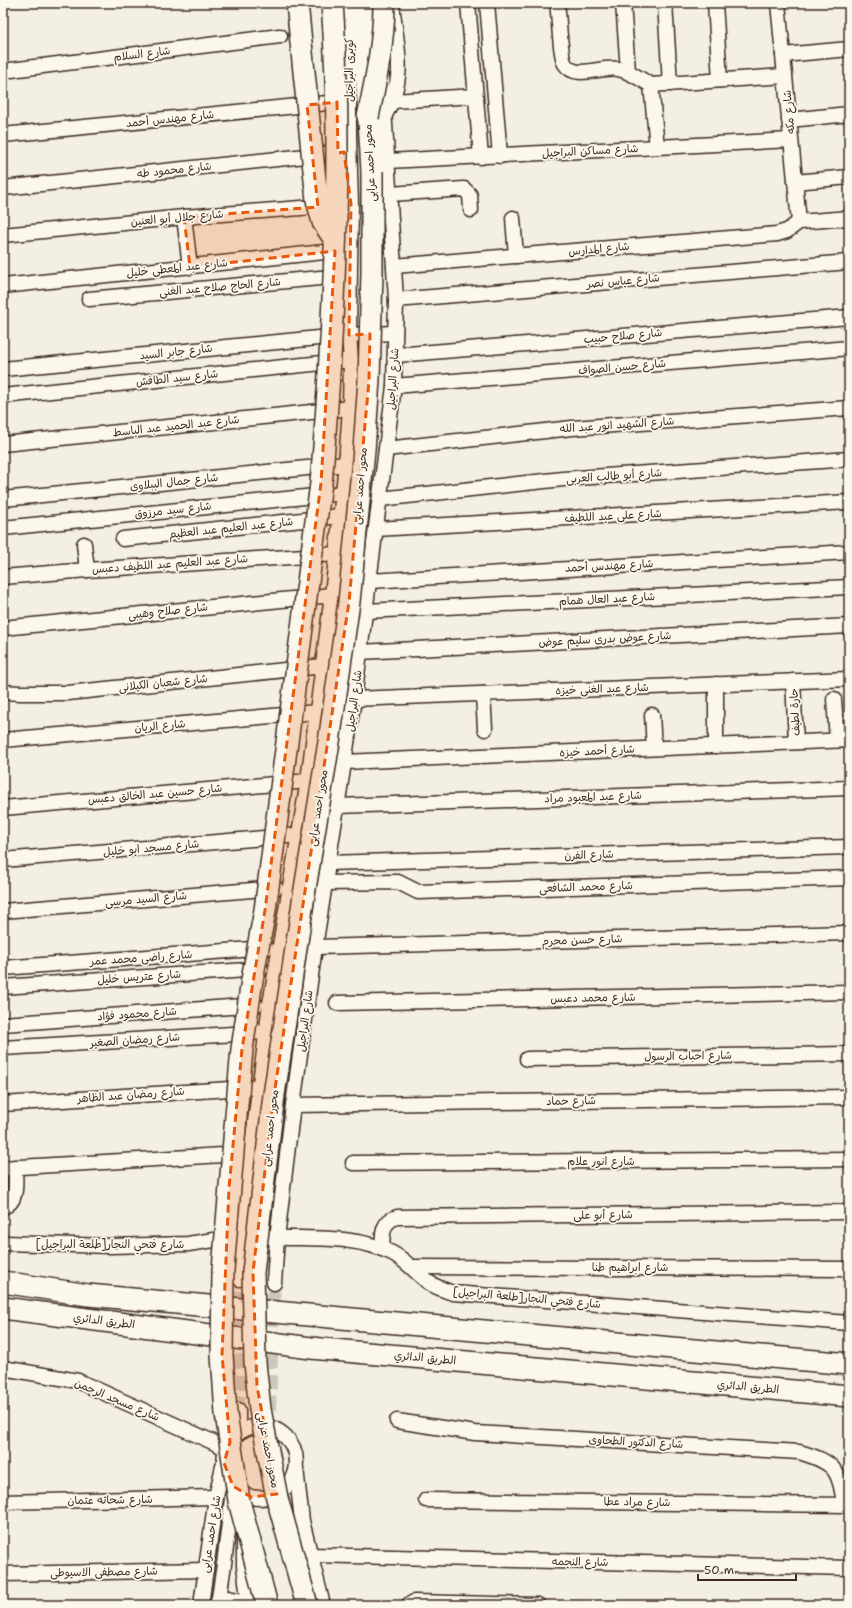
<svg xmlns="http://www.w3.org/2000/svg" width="852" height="1608" font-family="'Shantell Sans','Playpen Sans Arabic',sans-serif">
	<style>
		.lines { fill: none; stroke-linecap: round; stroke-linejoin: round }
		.minor-tunnel { stroke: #cec8bc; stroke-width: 14; stroke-dasharray: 14 7; stroke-linecap: butt }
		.minor-casing { stroke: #3b2a1e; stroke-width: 17 }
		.highway-casing { stroke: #3b2a1e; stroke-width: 24 }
		.minor { stroke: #fbf7ec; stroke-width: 14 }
		.highway { stroke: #fbf7ec; stroke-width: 21 }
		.highway-bridge-casing { stroke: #3b2a1e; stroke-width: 24; stroke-linecap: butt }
		.highway-bridge { stroke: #fbf7ec; stroke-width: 21 }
		.marked { fill: #e8590c; fill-opacity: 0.2; stroke: #e8590c; stroke-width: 3; stroke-dasharray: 8 5; stroke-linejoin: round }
		.labels { text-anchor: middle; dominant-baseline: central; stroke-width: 3.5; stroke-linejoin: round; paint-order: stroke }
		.street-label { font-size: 11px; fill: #3b2a1e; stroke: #fbf7ec }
	</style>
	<rect width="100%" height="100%" fill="#f3efe4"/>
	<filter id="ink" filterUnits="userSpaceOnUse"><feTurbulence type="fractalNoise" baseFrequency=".025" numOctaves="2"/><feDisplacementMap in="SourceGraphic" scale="8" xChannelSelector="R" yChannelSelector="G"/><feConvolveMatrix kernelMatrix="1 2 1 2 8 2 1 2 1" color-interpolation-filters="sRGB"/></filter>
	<g filter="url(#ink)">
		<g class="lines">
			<g class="minor-tunnel">
				<polyline points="238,1410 240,1279"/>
				<polyline points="269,1410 274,1283"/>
			</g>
			<defs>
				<g id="minor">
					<polyline points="468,3 481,157"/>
					<polyline points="487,3 500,156"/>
					<path d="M557,3C559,14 560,57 565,64C576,81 602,65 618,69C630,71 640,79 651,85L657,147"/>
					<polyline points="623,3 628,71"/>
					<polyline points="665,3 670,84"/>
					<polyline points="715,3 720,80"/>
					<polyline points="778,3 799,222"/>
					<polyline points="783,55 849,49"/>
					<polyline points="3,71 280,36"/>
					<polyline points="651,85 785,76"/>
					<polyline points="393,101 475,96"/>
					<path d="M385,115C408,76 396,46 392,3"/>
					<polyline points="789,120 849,114"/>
					<polyline points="3,135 338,102"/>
					<polyline points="388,161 791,140"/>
					<polyline points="795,182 849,177"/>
					<polyline points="3,188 344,152"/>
					<polyline points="390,194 464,189 470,195 471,210"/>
					<polyline points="184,217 190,267"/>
					<polyline points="513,218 516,256"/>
					<polyline points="3,235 184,217 327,206"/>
					<polyline points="394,266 777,234 787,231 799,222 849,218"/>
					<polyline points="3,286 343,250"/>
					<polyline points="89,299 342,276"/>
					<polyline points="396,300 849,262"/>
					<polyline points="396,355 849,317"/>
					<polyline points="3,369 349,335 395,333"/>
					<polyline points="394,386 849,348"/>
					<polyline points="3,396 351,360"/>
					<polyline points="3,444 350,408"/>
					<polyline points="386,449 572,428 849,408"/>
					<polyline points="3,499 346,464"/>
					<polyline points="380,499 563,479 849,459"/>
					<polyline points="3,528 353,492"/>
					<polyline points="376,529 849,502"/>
					<polyline points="123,539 340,516"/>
					<polyline points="84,544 87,570"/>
					<polyline points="3,577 87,570 337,554"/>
					<polyline points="370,581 849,552"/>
					<polyline points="366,611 849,587"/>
					<polyline points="3,628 332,595"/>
					<polyline points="360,652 849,626"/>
					<polyline points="793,681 796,742"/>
					<polyline points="716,684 716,746"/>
					<polyline points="3,692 20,693 68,693 323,666"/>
					<polyline points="483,694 485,729"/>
					<polyline points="354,699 849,679"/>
					<polyline points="834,699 837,740"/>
					<polyline points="652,715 654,748"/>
					<polyline points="3,740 317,712"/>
					<polyline points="344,762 849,740"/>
					<polyline points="337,806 849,788"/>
					<polyline points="3,808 308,781"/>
					<polyline points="3,860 299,835"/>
					<polyline points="328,863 849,847"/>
					<polyline points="325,883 398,882 418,892 849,878"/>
					<polyline points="3,911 276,888"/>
					<polyline points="315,947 849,933"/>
					<polyline points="3,968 266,948"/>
					<polyline points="3,987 261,969"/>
					<polyline points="337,1003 849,992"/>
					<polyline points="3,1024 256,1005"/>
					<polyline points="3,1048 267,1032"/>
					<polyline points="527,1059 849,1054"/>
					<polyline points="3,1104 260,1087"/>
					<polyline points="293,1105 849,1097"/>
					<polyline points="353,1163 849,1159"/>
					<polyline points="3,1168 240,1154"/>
					<path d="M3,1207C19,1202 15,1181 15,1167"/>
					<path d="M267,1237C308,1240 354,1234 392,1253C406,1260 415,1272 428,1282C435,1287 444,1290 453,1293L849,1323"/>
					<polyline points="3,1243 111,1246 188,1244 233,1237"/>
					<path d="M382,1249C383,1235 381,1222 397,1217L849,1212"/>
					<polyline points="412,1267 849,1269"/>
					<polyline points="240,1279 251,1154 270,1004 308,781 332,595 346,464 350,408 351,360 349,335 351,204 349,137 349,3"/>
					<polyline points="274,1283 277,1238 293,1105 315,947 354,699 394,386 396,300 382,76"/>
					<polyline points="3,1368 78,1381 226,1448"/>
					<path d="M397,1421L475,1433L799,1452C834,1462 840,1469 844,1505"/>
					<circle cx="260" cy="1462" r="36"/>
					<polyline points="238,1433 238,1410"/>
					<polyline points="296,1468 302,1521 323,1605"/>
					<polyline points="426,1500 849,1505"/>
					<polyline points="3,1502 216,1497"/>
					<polyline points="244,1541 244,1566 249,1605"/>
					<polyline points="311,1555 849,1568"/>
					<polyline points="3,1574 206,1570"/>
					<polyline points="218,1600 228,1598 248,1602"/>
					<polyline points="201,1605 216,1497 223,1466"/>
					<polyline points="218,1605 224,1564 233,1490"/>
					<polyline points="408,1605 414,1602 538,1605"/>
				</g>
				<g id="highway">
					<polyline points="362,3 372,171"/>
					<polyline points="3,1282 88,1295 849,1364"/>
					<polyline points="3,1308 311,1348 849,1396"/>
				</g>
			</defs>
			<use href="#minor" class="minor-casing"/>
			<use href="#highway" class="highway-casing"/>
			<use href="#minor" class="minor"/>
			<use href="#highway" class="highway"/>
			<defs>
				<g id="highway-bridge">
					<polyline points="297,3 317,200 323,222 335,240"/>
					<path d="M368,117C376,79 384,42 384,3"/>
					<path d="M267,1605L239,1501L226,1414L222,1355L223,1270L236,1116L242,1049L252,980L265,910L321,483C327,415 331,346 334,278C338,185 339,95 332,3"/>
					<polyline points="307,1605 277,1498 260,1409 255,1363 253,1272 274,1095 304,895 329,742 349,602 364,450 369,380 372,273 372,171"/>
				</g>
			</defs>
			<use href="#highway-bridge" class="highway-bridge-casing"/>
			<use href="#highway-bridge" class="highway-bridge"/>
		</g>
	</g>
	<path class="marked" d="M337,102L338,153L344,152L351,204L349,335L370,334L369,380L349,602L274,1095L253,1272L257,1386L277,1494L251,1497L233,1486L224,1463L230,1442L222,1355L229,1188L242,1049L265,910L321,483L335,251L190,267L184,217L318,207L307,105Z"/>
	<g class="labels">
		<g class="street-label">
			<text transform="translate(142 54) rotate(-7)">شارع السلام</text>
			<text transform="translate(349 70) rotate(-90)">كوبرى البراجيل</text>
			<text transform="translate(789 112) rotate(-95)">شارع مكه</text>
			<text transform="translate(170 119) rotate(-6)">شارع مهندس أحمد</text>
			<text transform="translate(590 151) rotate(-3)">شارع مساكن البراجيل</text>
			<text transform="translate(370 163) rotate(-93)">محور احمد عرابى</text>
			<text transform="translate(174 170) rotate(-6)">شارع محمود طه</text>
			<text transform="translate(177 218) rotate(-5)">شارع جلال أبو العنين</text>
			<text transform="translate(599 249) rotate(-5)">شارع المدارس</text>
			<text transform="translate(177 268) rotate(-6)">شارع عبد المعطى خليل</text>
			<text transform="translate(623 281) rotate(-5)">شارع عباس نصر</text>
			<text transform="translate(220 287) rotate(-5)">شارع الحاج صلاح عبد الغنى</text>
			<text transform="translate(623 336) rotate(-5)">شارع صلاح حبيب</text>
			<text transform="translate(176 352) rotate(-6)">شارع جابر السيد</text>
			<text transform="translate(622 367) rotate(-5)">شارع حسن الصواف</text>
			<text transform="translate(177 378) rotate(-6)">شارع سيد الطافش</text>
			<text transform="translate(393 379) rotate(-86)">شارع البراجيل</text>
			<text transform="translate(617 425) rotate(-4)">شارع الشهيد انور عبد الله</text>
			<text transform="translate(176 426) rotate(-6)">شارع عبد الحميد عبد الباسط</text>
			<text transform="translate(614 476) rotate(-4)">شارع أبو طالب العربى</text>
			<text transform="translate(174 482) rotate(-6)">شارع جمال الببلاوى</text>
			<text transform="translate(360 486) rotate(-85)">محور احمد عرابى</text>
			<text transform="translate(173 510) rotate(-6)">شارع سيد مرزوق</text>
			<text transform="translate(613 516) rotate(-3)">شارع على عبد اللطيف</text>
			<text transform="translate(231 528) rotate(-6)">شارع عبد العليم عبد العظيم</text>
			<text transform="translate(170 564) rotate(-4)">شارع عبد العليم عبد اللطيف دعبس</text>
			<text transform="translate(609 566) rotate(-3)">شارع مهندس أحمد</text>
			<text transform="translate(607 599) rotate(-3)">شارع عبد العال همام</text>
			<text transform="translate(168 611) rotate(-6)">شارع صلاح وهيبى</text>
			<text transform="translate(605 639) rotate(-3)">شارع عوض بدرى سليم عوض</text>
			<text transform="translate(163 683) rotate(-6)">شارع شعبان الكيلانى</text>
			<text transform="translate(602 689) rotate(-2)">شارع عبد الغنى خيزه</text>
			<text transform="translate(354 701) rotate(-82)">شارع البراجيل</text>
			<text transform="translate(795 712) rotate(-93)">حارة لطيف</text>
			<text transform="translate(160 726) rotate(-5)">شارع الريان</text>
			<text transform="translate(597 751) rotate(-3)">شارع أحمد خيزه</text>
			<text transform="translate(155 794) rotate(-5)">شارع حسين عبد الخالق دعبس</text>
			<text transform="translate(593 797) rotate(-2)">شارع عبد المعبود مراد</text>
			<text transform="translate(318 808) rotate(-81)">محور احمد عرابى</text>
			<text transform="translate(151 848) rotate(-5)">شارع مسجد ابو خليل</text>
			<text transform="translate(589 855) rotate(-2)">شارع الفرن</text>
			<text transform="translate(586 887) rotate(-2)">شارع محمد الشافعى</text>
			<text transform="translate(146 899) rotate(-5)">شارع السيد مرسى</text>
			<text transform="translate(582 940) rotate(-2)">شارع حسن محرم</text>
			<text transform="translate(141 958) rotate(-4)">شارع راضى محمد عمر</text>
			<text transform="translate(139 977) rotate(-4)">شارع عتريس خليل</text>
			<text transform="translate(593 998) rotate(-1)">شارع محمد دعبس</text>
			<text transform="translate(137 1014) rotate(-4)">شارع محمود فؤاد</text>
			<text transform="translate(305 1021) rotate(-82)">شارع البراجيل</text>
			<text transform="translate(135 1040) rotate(-4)">شارع رمضان الصغير</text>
			<text transform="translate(688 1056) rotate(-1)">شارع احباب الرسول</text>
			<text transform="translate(131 1095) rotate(-4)">شارع رمضان عبد الظاهر</text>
			<text transform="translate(571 1101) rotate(-1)">شارع حماد</text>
			<text transform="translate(270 1128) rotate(-83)">محور احمد عرابى</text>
			<text x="601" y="1161">شارع انور علام</text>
			<text transform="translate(603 1215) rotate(-1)">شارع أبو على</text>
			<text x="110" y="1244">شارع فتحي النجار[طلعة البراجيل]</text>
			<text x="630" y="1267">شارع ابراهيم طنا</text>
			<text transform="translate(527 1298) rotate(5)">شارع فتحي النجار[طلعة البراجيل]</text>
			<text transform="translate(104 1321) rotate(7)">الطريق الدائري</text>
			<text transform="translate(425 1358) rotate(5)">الطريق الدائري</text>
			<text transform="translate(748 1387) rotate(5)">الطريق الدائري</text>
			<text transform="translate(117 1400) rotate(23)">شارع مسجد الرحمن</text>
			<text transform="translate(636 1442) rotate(3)">شارع الدكتور الطحاوى</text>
			<text transform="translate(268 1450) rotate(79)">محور احمد عرابى</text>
			<text transform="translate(110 1500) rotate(-1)">شارع شحاته عتمان</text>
			<text transform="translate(637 1502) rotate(1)">شارع مراد عطا</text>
			<text transform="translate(211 1534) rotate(-81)">شارع احمد عرابى</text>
			<text transform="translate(580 1562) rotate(1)">شارع النجمه</text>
			<text transform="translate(104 1572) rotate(-1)">شارع مصطفى الاسيوطى</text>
		</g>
	</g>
	<rect width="852" height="1608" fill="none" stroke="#fbf7ec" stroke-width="16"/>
	<rect x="8" y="8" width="836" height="1592" fill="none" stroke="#3b2a1e" stroke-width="1.5" filter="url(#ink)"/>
	<path d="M698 1574v6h98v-6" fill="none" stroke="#3b2a1e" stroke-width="2"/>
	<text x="704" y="1574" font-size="12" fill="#3b2a1e" stroke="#fbf7ec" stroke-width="3" paint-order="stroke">50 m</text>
</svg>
